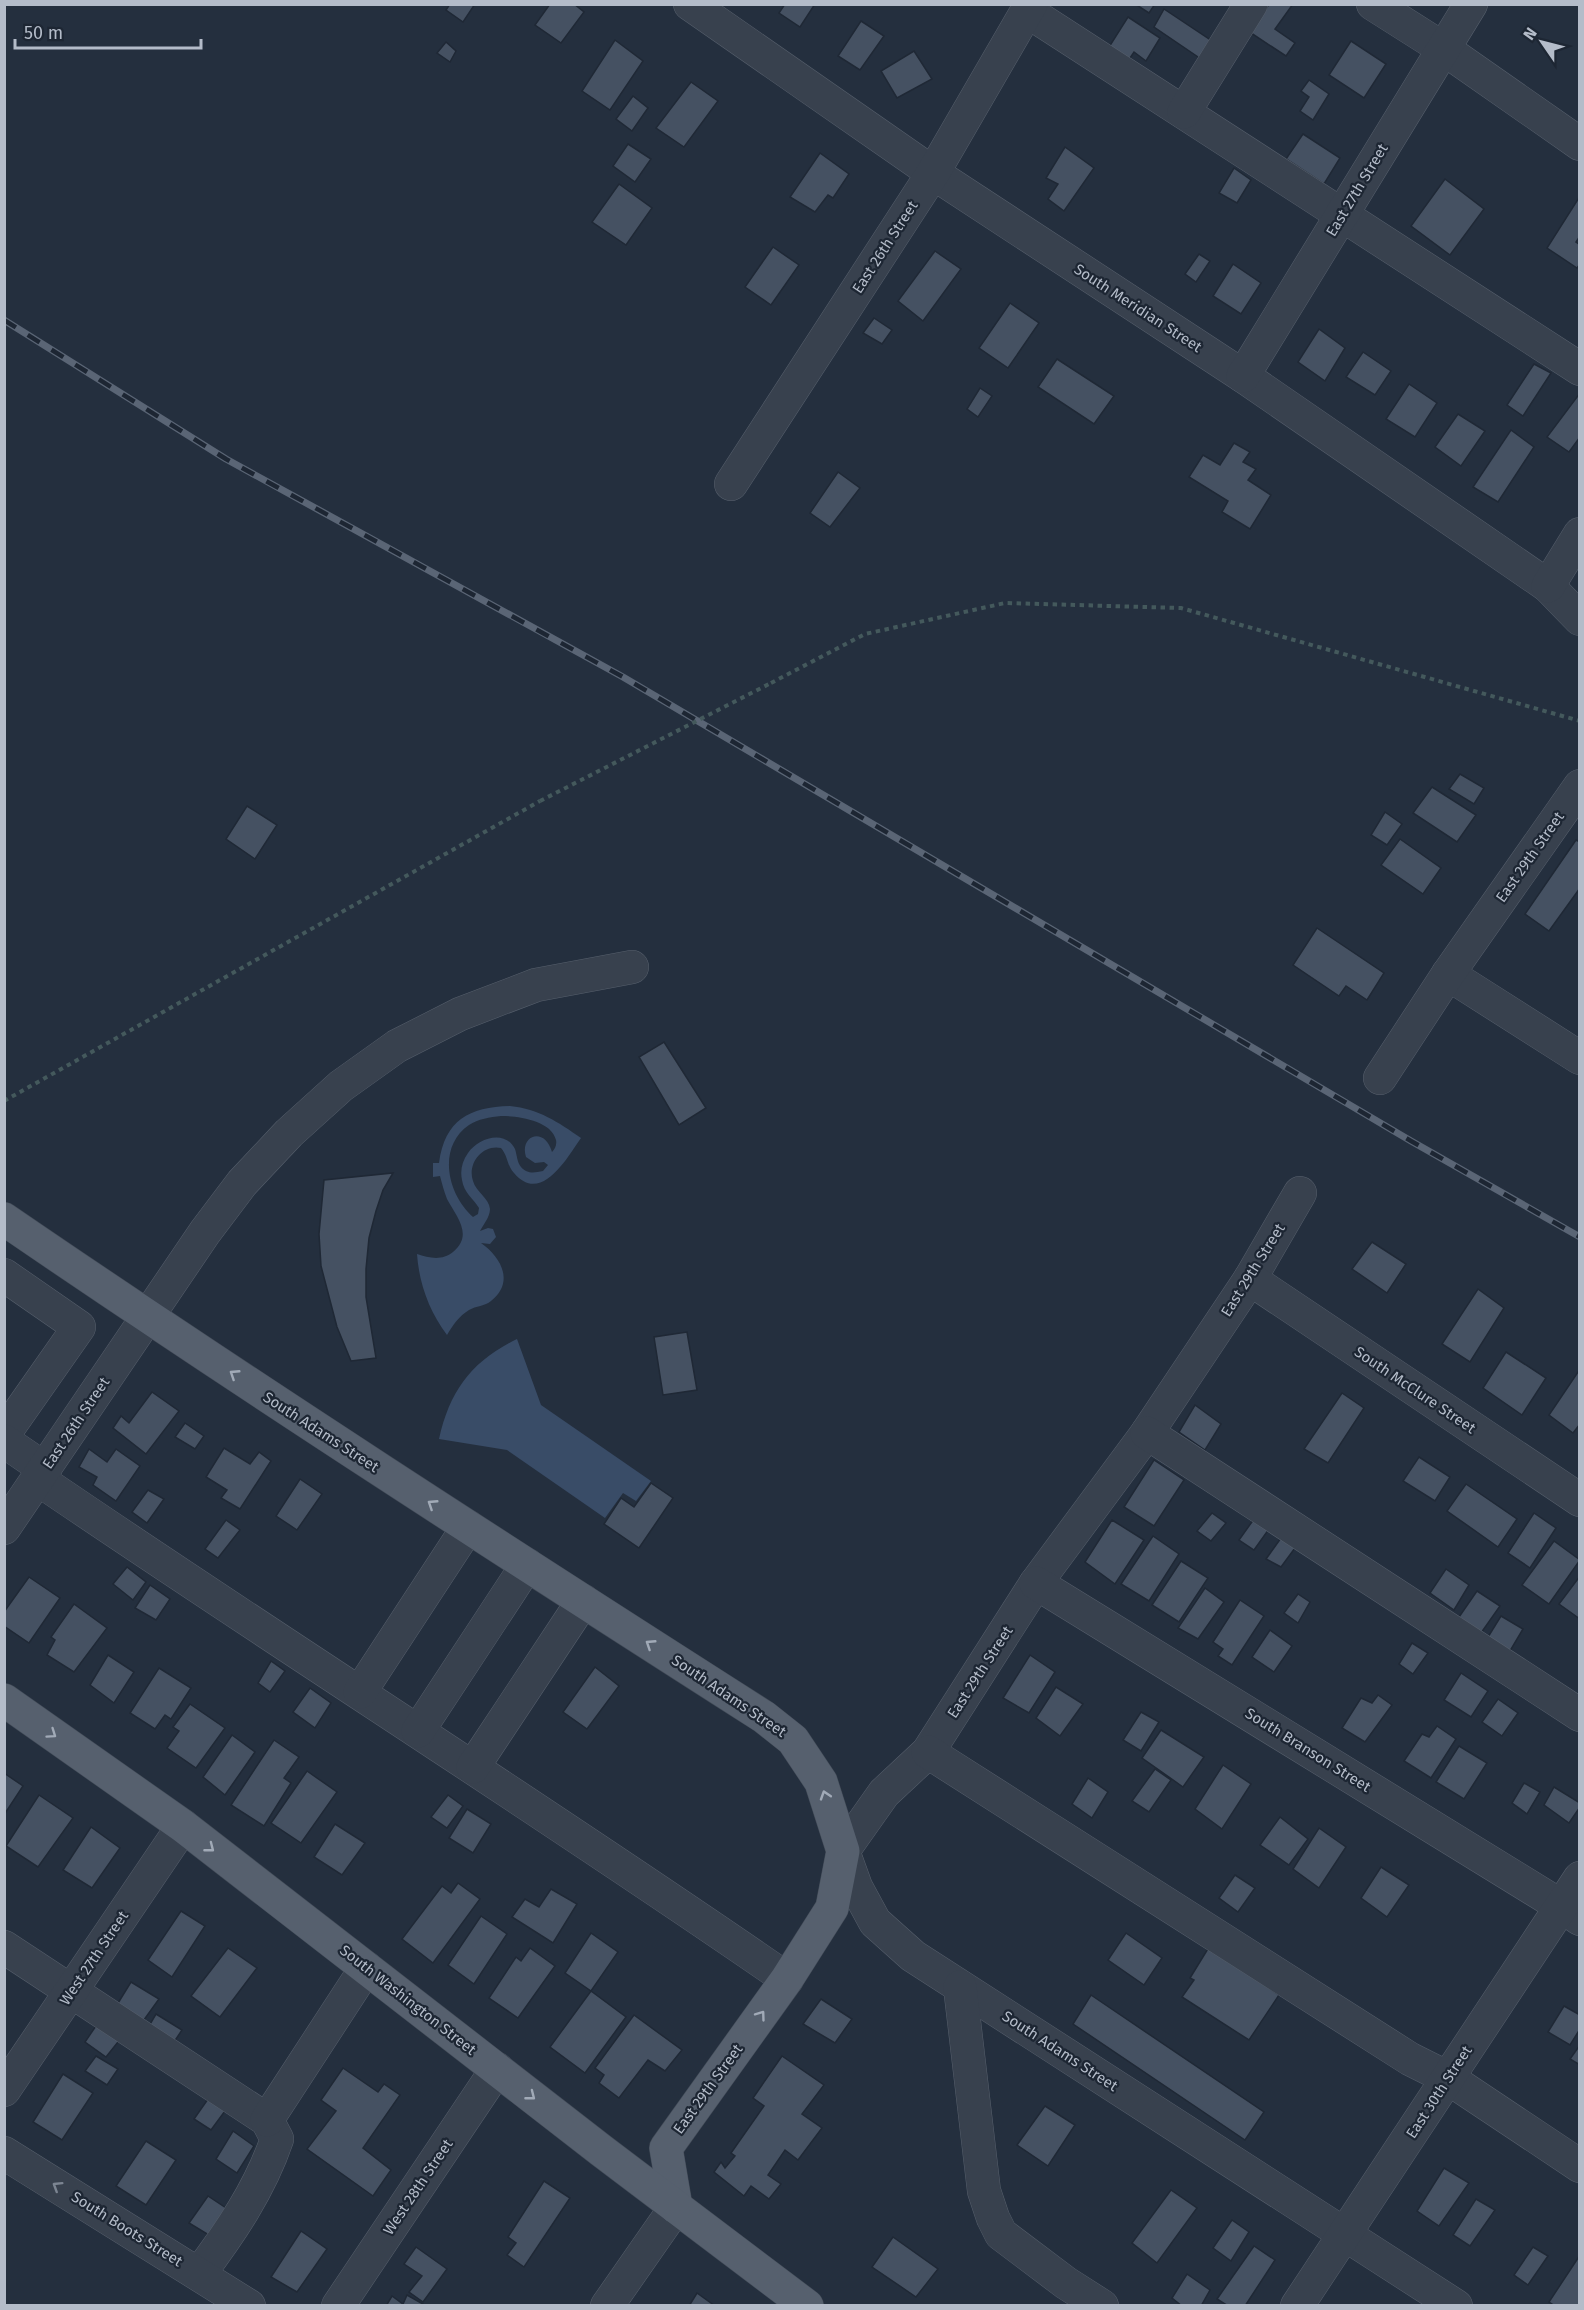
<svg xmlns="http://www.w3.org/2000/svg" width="1584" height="2310" font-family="'Fira Sans',sans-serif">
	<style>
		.water { fill: #394c67; fill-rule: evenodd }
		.building { fill: #455162; stroke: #1f2835; stroke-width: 1.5 }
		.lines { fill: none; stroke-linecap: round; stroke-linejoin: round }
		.minor-casing { stroke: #565f6c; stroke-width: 34 }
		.major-casing { stroke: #414a57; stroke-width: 34 }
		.path { stroke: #44595c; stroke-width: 4; stroke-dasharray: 4.5 4.5; stroke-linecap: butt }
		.minor { stroke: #38414e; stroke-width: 33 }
		.major { stroke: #56606e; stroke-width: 33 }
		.rail-casing { stroke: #5a6575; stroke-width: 7 }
		.rail { stroke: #1d2633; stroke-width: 4.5; stroke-dasharray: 14; stroke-linecap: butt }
		.path-bridge { stroke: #44595c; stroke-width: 4; stroke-dasharray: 4.5 4.5; stroke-linecap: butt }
		.oneway { stroke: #a1aab7 }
		.oneway2 { stroke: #7c8592 }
		.labels { text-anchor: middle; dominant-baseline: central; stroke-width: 4.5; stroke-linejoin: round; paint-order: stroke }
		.street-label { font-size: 15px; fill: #b4bcc9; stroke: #1d2633 }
	</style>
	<rect width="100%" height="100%" fill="#242f3e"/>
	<g class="water">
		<path d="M510,1106C539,1109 558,1122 581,1138C567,1158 541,1205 514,1173C507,1166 508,1156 501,1148C482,1144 467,1164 473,1181C476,1192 489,1198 490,1209C490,1217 483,1225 480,1231L488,1228L493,1229L496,1237L490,1244L481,1243C501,1257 515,1282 491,1301C485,1306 476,1306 469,1310C459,1316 453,1325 447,1335C429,1311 419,1283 417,1254C429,1258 442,1261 453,1252C474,1235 456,1216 447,1199C444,1191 442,1184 440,1176L433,1177V1163H439C445,1120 469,1107 510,1106ZM501,1116C517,1116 551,1120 556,1140C557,1145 555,1149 552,1152C545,1126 519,1135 526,1157L535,1163L544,1162L548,1165L543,1171C534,1173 527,1174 521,1167C517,1162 517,1155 515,1149C505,1129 478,1138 468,1153C462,1161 460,1171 462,1180C464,1193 473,1198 479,1208L478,1214L473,1217C447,1194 437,1147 469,1125C478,1119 490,1117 501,1116Z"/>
		<path d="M517,1339L541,1405L651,1481L636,1501L623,1493L605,1518L507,1450L439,1439C450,1390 472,1361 517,1339Z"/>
	</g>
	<g class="building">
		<polygon points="450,4 475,4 463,22 446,10"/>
		<polygon points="550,4 574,4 584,12 561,43 535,25"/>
		<polygon points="785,4 815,4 800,27 779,13"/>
		<polygon points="1135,4 1155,4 1149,13"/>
		<polygon points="1269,4 1293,4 1275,29 1295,43 1286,56 1251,33"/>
		<polygon points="1164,9 1215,43 1204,61 1154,27"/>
		<polygon points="1128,17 1160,38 1146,61 1134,52 1128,61 1109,47"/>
		<polygon points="861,21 884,36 860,70 838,56"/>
		<polygon points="615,40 643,61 610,110 582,91"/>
		<polygon points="1351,41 1386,64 1364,98 1329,75"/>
		<polygon points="446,42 456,51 450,62 437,53"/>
		<polygon points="914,51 932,79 897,98 881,71"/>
		<polygon points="1309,80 1329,94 1313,120 1300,111 1309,97 1301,91"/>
		<polygon points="691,82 718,101 684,147 656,128"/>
		<polygon points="633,96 648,108 632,131 616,119"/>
		<polygon points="1303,134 1340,158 1324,184 1286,159"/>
		<polygon points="628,144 651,159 635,182 613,166"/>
		<polygon points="1065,147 1094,168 1064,211 1048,199 1058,184 1046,178"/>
		<polygon points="820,153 849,174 833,198 828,195 815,212 790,197"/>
		<polygon points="1234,168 1251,180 1237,203 1219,193"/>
		<polygon points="1445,179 1484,209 1450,255 1411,226"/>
		<polygon points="619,184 652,208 626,245 592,222"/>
		<polygon points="1580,196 1580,236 1576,242 1580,245 1580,264 1577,268 1547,248"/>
		<polygon points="773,247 799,265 771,305 745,287"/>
		<polygon points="935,251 961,269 923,321 898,301"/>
		<polygon points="1199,254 1210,261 1196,282 1185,274"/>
		<polygon points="1233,264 1261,283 1241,314 1213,296"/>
		<polygon points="1010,303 1039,323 1008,368 979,348"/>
		<polygon points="874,318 892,330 882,344 863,333"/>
		<polygon points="1319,329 1345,348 1325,381 1298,362"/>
		<polygon points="1363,352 1391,371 1375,395 1346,377"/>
		<polygon points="1057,359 1114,396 1094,424 1038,387"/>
		<polygon points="1534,364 1551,373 1523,416 1507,405"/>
		<polygon points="1409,384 1437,403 1415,437 1386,419"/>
		<polygon points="980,388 992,396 978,417 967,409"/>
		<polygon points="1580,393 1580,437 1569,452 1547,437"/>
		<polygon points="1458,414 1485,431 1461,466 1435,447"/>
		<polygon points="1511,430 1534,447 1498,502 1473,487"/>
		<polygon points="1234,443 1250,452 1243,462 1256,469 1248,480 1271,495 1250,529 1222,512 1228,501 1189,477 1203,455 1220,465"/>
		<polygon points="838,472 860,488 830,527 810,513"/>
		<polygon points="1460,774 1484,788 1474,804 1449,789"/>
		<polygon points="1432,787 1476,815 1457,842 1413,813"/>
		<polygon points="247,806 277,825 255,859 226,839"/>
		<polygon points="1385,812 1402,824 1387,845 1371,835"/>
		<polygon points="1400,839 1441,868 1423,894 1381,865"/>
		<polygon points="1576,840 1580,842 1580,888 1549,931 1525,914"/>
		<polygon points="1317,928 1384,973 1367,1000 1346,986 1339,996 1293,965"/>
		<polygon points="664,1042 706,1108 679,1125 639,1057"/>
		<polygon points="393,1173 383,1190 376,1211 369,1238 366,1269 366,1297 376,1358 351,1361 337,1327 321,1266 319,1234 324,1180"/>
		<polygon points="1372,1242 1406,1264 1387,1293 1352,1269"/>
		<polygon points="1478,1289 1504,1308 1470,1362 1442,1344"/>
		<polygon points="687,1332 697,1390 663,1395 654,1337"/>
		<polygon points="1506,1352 1546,1378 1522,1415 1483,1388"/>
		<polygon points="1580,1369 1580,1424 1573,1433 1549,1415"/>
		<polygon points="152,1392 179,1411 146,1454 113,1428 121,1416 129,1423"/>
		<polygon points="1342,1393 1364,1408 1328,1463 1304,1449"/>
		<polygon points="1195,1405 1221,1424 1205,1450 1179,1432"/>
		<polygon points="185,1423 204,1436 195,1449 175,1437"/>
		<polygon points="224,1448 250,1464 259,1452 271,1461 240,1509 221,1498 227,1490 206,1477"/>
		<polygon points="89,1449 107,1462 116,1449 140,1466 116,1501 93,1485 97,1477 79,1467"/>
		<polygon points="1419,1457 1450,1477 1435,1501 1403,1481"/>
		<polygon points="1154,1460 1184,1480 1154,1526 1124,1507"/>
		<polygon points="300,1479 322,1494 297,1530 276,1516"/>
		<polygon points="651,1483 673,1498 639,1548 604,1524 621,1498 634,1507"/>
		<polygon points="1466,1484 1517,1519 1498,1547 1447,1511"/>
		<polygon points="148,1490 164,1499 147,1523 132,1512"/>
		<polygon points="1212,1513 1226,1523 1211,1541 1197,1531"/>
		<polygon points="1534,1513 1556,1528 1530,1568 1508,1553"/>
		<polygon points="1254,1519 1269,1529 1254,1550 1239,1540"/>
		<polygon points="226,1520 240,1530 218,1558 205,1549"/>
		<polygon points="1112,1520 1144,1540 1115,1584 1085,1562"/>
		<polygon points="1153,1536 1179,1554 1149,1601 1121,1584"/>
		<polygon points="1281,1538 1295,1548 1281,1567 1266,1559"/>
		<polygon points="1554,1541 1580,1560 1549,1604 1522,1585"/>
		<polygon points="1181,1561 1208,1578 1179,1622 1152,1605"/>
		<polygon points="127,1567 146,1582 133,1600 113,1584"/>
		<polygon points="1446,1569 1469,1585 1454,1610 1430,1593"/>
		<polygon points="1580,1576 1580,1619 1559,1604"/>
		<polygon points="29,1577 60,1598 29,1643 4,1626 4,1612"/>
		<polygon points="150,1585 170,1599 156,1620 135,1608"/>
		<polygon points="1205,1588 1224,1602 1198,1639 1178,1628"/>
		<polygon points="1477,1591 1500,1606 1481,1633 1459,1617"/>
		<polygon points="1298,1594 1310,1602 1298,1623 1284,1613"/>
		<polygon points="1240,1600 1264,1616 1232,1665 1218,1656 1223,1649 1213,1642"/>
		<polygon points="74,1604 107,1628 74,1672 47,1655 55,1640 51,1637"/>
		<polygon points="1501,1616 1523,1629 1510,1651 1488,1637"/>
		<polygon points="1270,1630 1292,1646 1274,1672 1252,1657"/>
		<polygon points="1412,1643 1428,1653 1413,1674 1399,1664"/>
		<polygon points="108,1655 134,1672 114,1703 90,1685"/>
		<polygon points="1030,1655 1055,1672 1029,1713 1003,1698"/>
		<polygon points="271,1661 285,1671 270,1692 258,1683"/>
		<polygon points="595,1667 619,1686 587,1729 563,1712"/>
		<polygon points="159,1668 191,1688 171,1719 165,1715 155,1729 130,1713"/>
		<polygon points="1461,1673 1488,1691 1471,1717 1444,1700"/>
		<polygon points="1056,1687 1083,1704 1060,1736 1036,1718"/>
		<polygon points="310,1688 331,1703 315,1728 293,1712"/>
		<polygon points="1378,1695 1392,1705 1365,1742 1342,1728 1361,1698 1372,1703"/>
		<polygon points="1498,1699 1518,1713 1502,1736 1482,1722"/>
		<polygon points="190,1704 225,1728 196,1768 167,1748 179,1731 173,1727"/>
		<polygon points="1141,1712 1159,1722 1141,1751 1123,1740"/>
		<polygon points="1437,1726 1456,1739 1431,1778 1404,1761 1422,1734 1429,1737"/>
		<polygon points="1161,1730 1204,1757 1183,1787 1142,1758"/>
		<polygon points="232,1735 255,1752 225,1795 203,1777"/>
		<polygon points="274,1740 299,1757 284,1778 291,1783 264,1826 231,1805"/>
		<polygon points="1459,1746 1487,1763 1464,1799 1436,1782"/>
		<polygon points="1223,1765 1251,1784 1222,1829 1195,1809"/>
		<polygon points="1155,1769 1171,1780 1149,1812 1132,1801"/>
		<polygon points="307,1771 337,1792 301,1843 271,1823"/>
		<polygon points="4,1773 23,1786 4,1815"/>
		<polygon points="1088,1778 1108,1792 1092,1818 1072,1804"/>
		<polygon points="1524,1783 1540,1792 1527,1814 1512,1803"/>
		<polygon points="1554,1787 1580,1803 1580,1807 1569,1823 1544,1805"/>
		<polygon points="39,1795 73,1818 38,1867 6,1846"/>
		<polygon points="448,1795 463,1806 447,1828 431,1817"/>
		<polygon points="467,1809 491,1824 473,1853 449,1838"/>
		<polygon points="1280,1817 1308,1839 1289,1865 1260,1845"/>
		<polygon points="335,1824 365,1843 342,1875 314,1857"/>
		<polygon points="91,1827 120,1848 92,1888 63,1870"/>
		<polygon points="1319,1828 1346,1847 1319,1888 1293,1869"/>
		<polygon points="1381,1867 1409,1885 1387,1917 1361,1898"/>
		<polygon points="1235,1875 1255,1888 1238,1912 1219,1898"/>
		<polygon points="458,1883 480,1899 433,1963 402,1939 442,1886 451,1893"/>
		<polygon points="551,1889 577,1904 553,1943 512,1917 525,1899 539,1907"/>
		<polygon points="181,1911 205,1926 172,1977 148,1960"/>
		<polygon points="481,1916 507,1934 474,1984 448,1965"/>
		<polygon points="591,1933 618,1952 591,1991 565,1973"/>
		<polygon points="1126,1933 1162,1958 1144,1985 1108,1960"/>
		<polygon points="1209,1947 1279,1995 1249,2040 1182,1997 1194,1980 1190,1978"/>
		<polygon points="228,1948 257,1968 220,2017 191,1996"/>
		<polygon points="530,1948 555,1966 518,2018 489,1998 516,1957 521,1961"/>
		<polygon points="131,1982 159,1999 141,2024 115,2008"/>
		<polygon points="591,1991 626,2017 585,2073 550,2047"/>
		<polygon points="1091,1995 1264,2112 1245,2140 1073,2024"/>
		<polygon points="821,1999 852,2019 835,2043 803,2024"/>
		<polygon points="1564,2006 1580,2015 1580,2029 1570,2045 1548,2032"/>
		<polygon points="156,2014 182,2030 170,2048 146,2031"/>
		<polygon points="634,2015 682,2050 665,2071 648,2060 619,2098 599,2083 604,2075 595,2068"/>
		<polygon points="100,2020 122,2037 106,2057 85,2042"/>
		<polygon points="1580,2045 1580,2065 1570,2059"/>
		<polygon points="96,2056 118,2069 107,2085 85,2071"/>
		<polygon points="782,2056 824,2085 802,2114 822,2128 798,2160 785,2150 768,2175 781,2184 769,2199 751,2186 744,2196 714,2172 721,2162 725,2168 735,2156 731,2153 764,2106 753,2098"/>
		<polygon points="343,2068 378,2092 384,2084 400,2095 363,2148 391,2170 373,2196 307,2149 336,2111 321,2100"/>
		<polygon points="63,2074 93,2093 62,2140 33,2122"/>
		<polygon points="208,2099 225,2111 211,2130 194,2119"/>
		<polygon points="1045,2106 1075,2125 1048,2166 1017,2145"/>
		<polygon points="233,2131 254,2146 237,2173 216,2159"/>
		<polygon points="146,2141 176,2160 146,2205 116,2186"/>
		<polygon points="1444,2168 1469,2183 1439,2226 1417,2211"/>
		<polygon points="544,2181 570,2198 524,2267 507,2255 516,2243 508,2237"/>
		<polygon points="1171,2190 1197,2208 1157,2263 1132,2243"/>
		<polygon points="208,2196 229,2210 212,2237 189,2223"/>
		<polygon points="1476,2199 1495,2210 1470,2246 1453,2235"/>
		<polygon points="1232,2220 1249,2232 1231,2261 1213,2248"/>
		<polygon points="301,2231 327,2249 297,2292 271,2277"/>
		<polygon points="893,2237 938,2269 916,2297 872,2267"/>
		<polygon points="1254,2246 1275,2260 1245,2306 1228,2306 1217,2299"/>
		<polygon points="416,2247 447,2269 423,2302 409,2292 422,2276 404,2264"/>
		<polygon points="1533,2247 1548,2256 1528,2285 1514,2275"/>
		<polygon points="1580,2255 1580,2306 1555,2306 1549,2302"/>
		<polygon points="1187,2274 1210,2290 1201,2306 1182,2306 1172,2298"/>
		<polygon points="697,2293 715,2306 689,2306"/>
		<polygon points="407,2295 423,2304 422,2306 386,2306 392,2296 403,2304"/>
	</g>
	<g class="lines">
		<defs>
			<g id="minor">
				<polyline points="690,4 933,173 1243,376 1548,586 1580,619"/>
				<polyline points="1373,4 1444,49 1580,144"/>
				<polyline points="1027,11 1580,369"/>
				<polyline points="1184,112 1251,4"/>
				<polyline points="1243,376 1471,4"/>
				<polyline points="731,484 933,173 1031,4"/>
				<polyline points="1548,586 1580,534"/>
				<polyline points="1448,974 1580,1058"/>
				<polyline points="1380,1078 1448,974 1580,786"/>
				<polyline points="1300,1193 1250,1279 1147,1433 1036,1583 928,1752 884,1793 843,1851 856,1887 875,1922 913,1956 1456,2306"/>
				<polyline points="4,1275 79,1327 4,1434"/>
				<polyline points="1250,1279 1580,1500"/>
				<polyline points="1147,1433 1580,1715"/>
				<polyline points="4,1441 45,1469"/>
				<path d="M38,1479C286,1648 540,1808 787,1979"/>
				<polyline points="4,1528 205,1232 242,1183 289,1133 341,1086 397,1046 460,1014 536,985 632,967"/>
				<polyline points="1036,1583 1561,1906 1580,1919"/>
				<polyline points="360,1692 468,1527"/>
				<polyline points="418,1731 527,1565"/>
				<polyline points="928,1752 1410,2059 1448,2078 1580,2166"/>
				<polyline points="473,1767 583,1601"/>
				<path d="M4,1947L267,2120L277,2139C260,2189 230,2233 199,2274"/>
				<polyline points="960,1987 984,2191 993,2218 1001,2234 1066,2283 1102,2306"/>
				<polyline points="4,2090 183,1826"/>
				<polyline points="267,2120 366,1968"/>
				<polyline points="4,2153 249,2306"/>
				<polyline points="338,2306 497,2069"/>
				<polyline points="607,2306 676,2207"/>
				<polyline points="1297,2306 1580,1878"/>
			</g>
			<g id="major">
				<path d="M4,1219C254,1390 509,1554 764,1717L793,1740L821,1782L843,1851L832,1908L787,1979L666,2148L676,2207"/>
				<polyline points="4,1700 183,1826 602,2151 807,2306"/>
			</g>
		</defs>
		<use href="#minor" class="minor-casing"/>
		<use href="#major" class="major-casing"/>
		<g class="path">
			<polyline points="771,683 865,634 1005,603 1181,608 1580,721"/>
			<polyline points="4,1101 540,801"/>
		</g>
		<use href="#minor" class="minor"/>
		<use href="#major" class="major"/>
		<defs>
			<polyline id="rail" points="4,320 226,459 623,677 1411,1141 1580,1237"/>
		</defs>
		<use href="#rail" class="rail-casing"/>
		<use href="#rail" class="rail"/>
		<polyline class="path-bridge" points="540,801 771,683"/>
	</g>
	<defs><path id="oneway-chevron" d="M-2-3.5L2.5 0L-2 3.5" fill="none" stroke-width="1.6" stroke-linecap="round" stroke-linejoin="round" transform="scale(1.5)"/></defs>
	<g class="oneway">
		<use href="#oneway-chevron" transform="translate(234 1374) rotate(-147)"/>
		<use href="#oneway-chevron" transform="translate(432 1504) rotate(-147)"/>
		<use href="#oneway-chevron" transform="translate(650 1644) rotate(-147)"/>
		<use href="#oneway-chevron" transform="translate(52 1734) rotate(35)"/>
		<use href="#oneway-chevron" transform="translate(825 1795) rotate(-108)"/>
		<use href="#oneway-chevron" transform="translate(210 1848) rotate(38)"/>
		<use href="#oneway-chevron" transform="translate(761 2015) rotate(-54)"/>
		<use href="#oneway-chevron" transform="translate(531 2096) rotate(38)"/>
	</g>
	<use class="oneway2" href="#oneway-chevron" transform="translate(57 2186) rotate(-148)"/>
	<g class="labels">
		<g class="street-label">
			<text transform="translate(1357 190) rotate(-59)">East 27th Street</text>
			<text transform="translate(885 247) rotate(-57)">East 26th Street</text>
			<text transform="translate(1138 308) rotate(33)">South Meridian Street</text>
			<text transform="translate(1530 857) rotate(-55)">East 29th Street</text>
			<text transform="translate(1253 1270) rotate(-58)">East 29th Street</text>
			<text transform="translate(1415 1390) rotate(34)">South McClure Street</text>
			<text transform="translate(76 1423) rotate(-56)">East 26th Street</text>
			<text transform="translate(321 1432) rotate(33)">South Adams Street</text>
			<text transform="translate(980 1672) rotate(-57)">East 29th Street</text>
			<text transform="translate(729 1696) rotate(34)">South Adams Street</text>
			<text transform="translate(1308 1750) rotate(32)">South Branson Street</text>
			<text transform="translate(94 1958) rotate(-56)">West 27th Street</text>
			<text transform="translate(408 2000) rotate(38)">South Washington Street</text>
			<text transform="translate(1060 2051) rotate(33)">South Adams Street</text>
			<text transform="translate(708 2089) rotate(-54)">East 29th Street</text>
			<text transform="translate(1439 2092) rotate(-57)">East 30th Street</text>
			<text transform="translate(418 2187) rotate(-56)">West 28th Street</text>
			<text transform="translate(127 2229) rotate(32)">South Boots Street</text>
		</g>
	</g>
	<rect width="1584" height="2310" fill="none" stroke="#b4bcc9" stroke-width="12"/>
	<g transform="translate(1542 42) rotate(305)" stroke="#1d2633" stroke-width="4.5" paint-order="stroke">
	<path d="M0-4.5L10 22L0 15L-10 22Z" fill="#b4bcc9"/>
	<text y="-9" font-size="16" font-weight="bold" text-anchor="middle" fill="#b4bcc9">N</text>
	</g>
	<path d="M15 39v9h186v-9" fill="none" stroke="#b4bcc9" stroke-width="3"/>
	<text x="24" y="39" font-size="18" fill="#b4bcc9" stroke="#1d2633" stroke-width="4.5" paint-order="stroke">50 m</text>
</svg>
